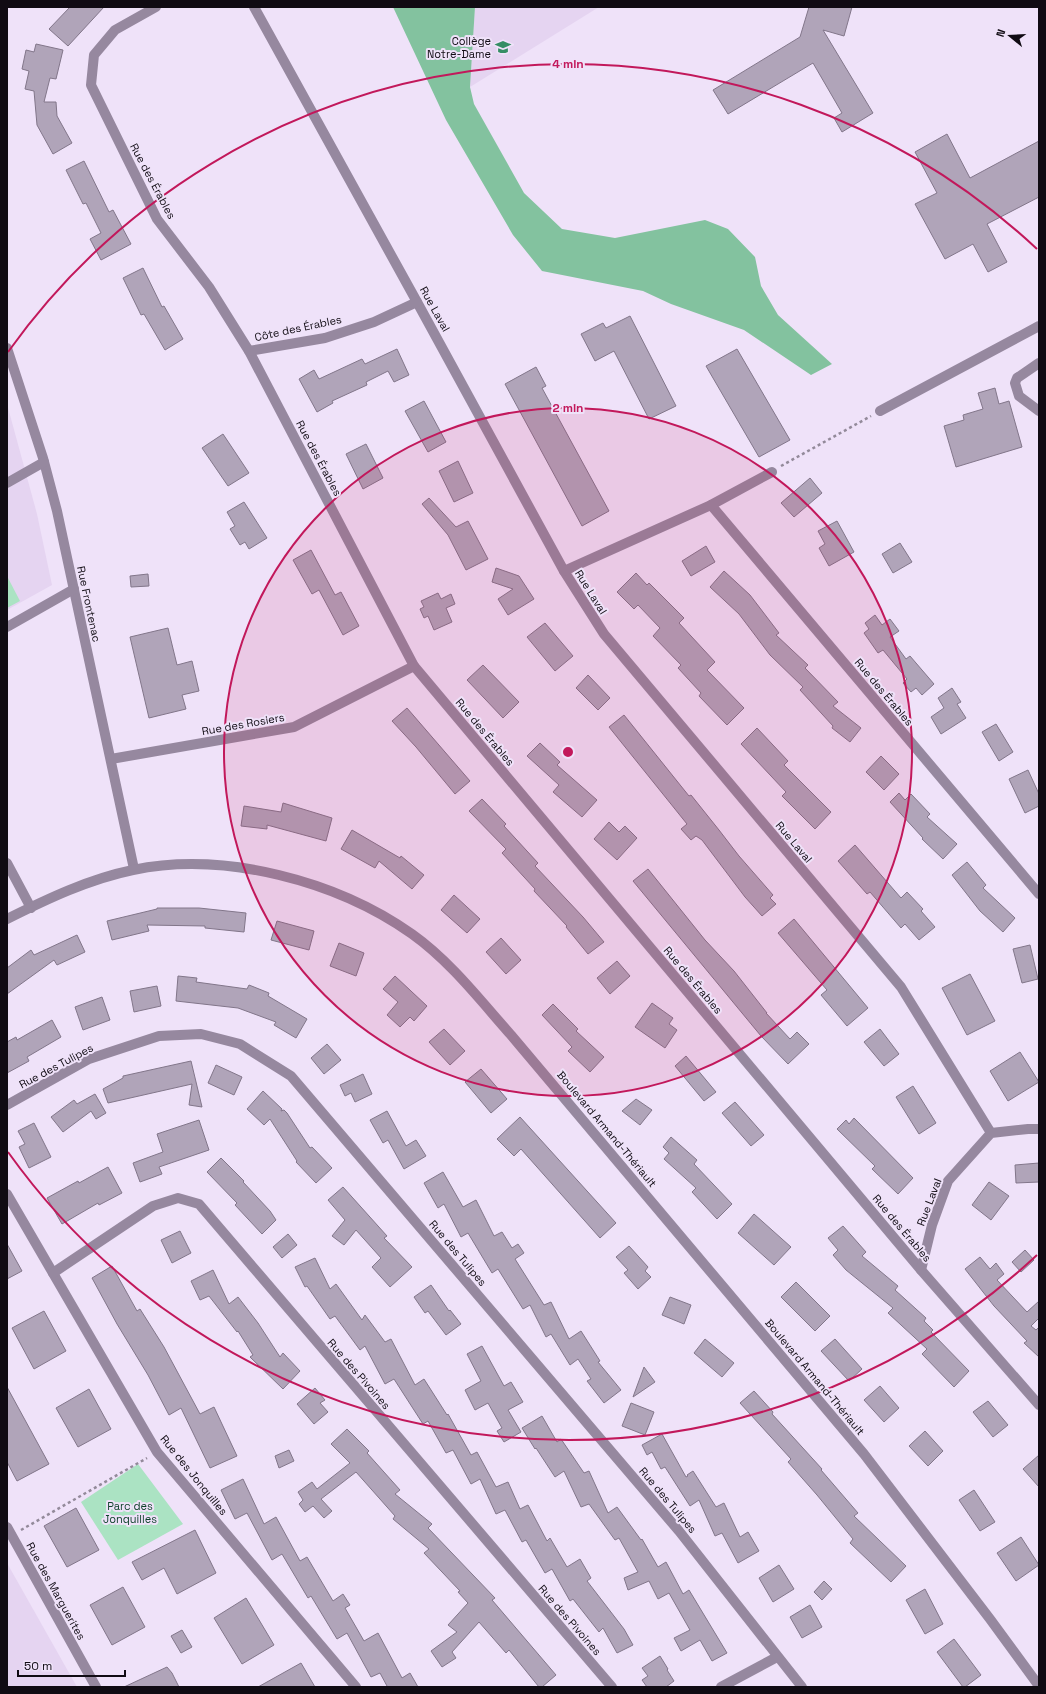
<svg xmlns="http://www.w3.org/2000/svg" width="1046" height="1694" font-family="'Space Grotesk',sans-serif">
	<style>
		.built { fill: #e5d4f1 }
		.green { fill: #abe3c3 }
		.forest { fill: #83c29f }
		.building { fill: #b0a4b9; stroke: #82768a }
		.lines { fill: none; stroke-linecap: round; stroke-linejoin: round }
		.path { stroke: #938a9a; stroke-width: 2.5; stroke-dasharray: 3 3; stroke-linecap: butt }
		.minor { stroke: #96889f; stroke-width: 10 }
		.ring { fill: none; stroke: #c2185b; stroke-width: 2 }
		.labels { text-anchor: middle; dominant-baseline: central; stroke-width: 4; stroke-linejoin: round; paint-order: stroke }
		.poi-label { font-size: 11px; fill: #100b13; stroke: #efe2f9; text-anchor: end }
		.street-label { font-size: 11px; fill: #100b13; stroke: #efe2f9 }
		.park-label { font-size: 11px; fill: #10432c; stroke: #efe2f9 }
		.centre { fill: #c2185b; stroke: #efe2f9; stroke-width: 2 }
		.ring-label { font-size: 12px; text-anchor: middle; font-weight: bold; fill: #c2185b; stroke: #efe2f9; stroke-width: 4; stroke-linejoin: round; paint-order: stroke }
	</style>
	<rect width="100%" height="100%" fill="#efe2f9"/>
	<g class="built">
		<polygon points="475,7 599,7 470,87"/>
		<polygon points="7,404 37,514 52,585 7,610"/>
		<polygon points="7,1563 77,1687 7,1687"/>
	</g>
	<g class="green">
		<polygon points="7,576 20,601 7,608"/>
		<polygon points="138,1464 183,1524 118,1560 81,1502"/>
	</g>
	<polygon class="forest" points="393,7 475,7 470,87 474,104 524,193 562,229 615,238 705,220 728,229 755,257 761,286 778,315 832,364 811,375 744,330 671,304 643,291 542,271 513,235 446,120"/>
	<g class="building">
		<polygon points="70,7 104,7 68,46 49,29"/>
		<polygon points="809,7 852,7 844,36 823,30 873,113 842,132 834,118 842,113 813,63 728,114 713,90 800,37"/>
		<polygon points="36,44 63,50 56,79 50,78 44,102 56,102 57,116 72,143 53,154 37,125 34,91 25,89 29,71 22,69 26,50 34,52"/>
		<polygon points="947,134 970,178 1039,141 1039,197 987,224 1007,262 988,272 973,244 945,259 915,204 937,193 915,152"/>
		<polygon points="84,161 109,212 113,210 131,244 101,260 90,239 101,233 86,203 83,204 66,170"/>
		<polygon points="143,268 162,307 164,306 183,339 165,350 144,314 141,315 123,278"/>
		<polygon points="630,316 676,406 649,419 614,351 595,361 581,334 603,323 606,328"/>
		<polygon points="397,349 409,375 394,382 388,371 366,382 367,385 332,401 333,403 317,412 299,379 314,370 319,379 362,359 365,364"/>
		<polygon points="737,349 790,440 759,457 706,366"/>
		<polygon points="536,367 546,386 542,388 609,511 582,526 505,384"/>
		<polygon points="995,388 999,404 1009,401 1022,447 956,467 944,426 964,420 963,415 983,409 978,393"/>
		<polygon points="424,401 446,442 428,452 405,411"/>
		<polygon points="223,434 249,473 228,486 202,448"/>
		<polygon points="366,444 383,478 363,489 346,454"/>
		<polygon points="458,461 473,493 454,502 439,471"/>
		<polygon points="810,478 822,493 794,517 781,503"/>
		<polygon points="429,498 456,527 468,521 488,559 466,570 448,535 422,504"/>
		<polygon points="244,502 267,538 249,549 245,542 240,545 230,529 235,526 227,512"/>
		<polygon points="837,521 854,552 829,566 819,548 825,544 818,531"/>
		<polygon points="900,543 912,562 893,573 882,554"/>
		<polygon points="706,546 715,562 691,576 682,561"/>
		<polygon points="311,550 335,595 341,592 359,626 343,635 319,590 312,594 293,560"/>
		<polygon points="496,568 519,576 534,599 508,615 498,599 513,589 492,582"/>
		<polygon points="724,571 750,595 779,633 776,635 808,665 805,668 838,702 833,706 861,728 850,742 832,728 833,726 800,690 803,687 770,655 739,614 710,587"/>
		<polygon points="636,573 647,585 649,583 684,618 679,623 715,662 707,670 744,708 727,725 699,696 701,693 678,668 681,665 653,636 660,628 638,605 634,609 617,592"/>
		<polygon points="148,574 149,586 131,587 130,576"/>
		<polygon points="438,593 441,599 451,594 455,604 446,608 452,622 434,630 428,616 424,618 420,609 424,607 421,601"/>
		<polygon points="875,615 882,625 890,619 899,631 890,637 906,659 910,656 934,684 922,695 916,688 911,692 903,683 907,679 883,650 878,653 864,633 869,629 865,623"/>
		<polygon points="545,623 573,656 555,671 527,637"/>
		<polygon points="168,628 177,665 192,661 199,691 182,695 186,709 149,718 130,637"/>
		<polygon points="483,665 519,702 503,718 467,680"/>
		<polygon points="588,675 610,698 598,710 576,688"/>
		<polygon points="952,688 961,702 957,704 966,718 941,734 931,717 944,708 938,698"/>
		<polygon points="407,708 470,781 455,794 416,747 392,721"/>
		<polygon points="624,715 689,796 691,795 719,830 739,856 773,895 770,898 776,904 762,916 745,897 702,840 696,836 691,840 681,829 687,824 609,727"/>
		<polygon points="996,724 1013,752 999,761 982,732"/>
		<polygon points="757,728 788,761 784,765 831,812 815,829 782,796 786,792 741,744"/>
		<polygon points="540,743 560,762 557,765 597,800 582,817 553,792 559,785 527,756"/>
		<polygon points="881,756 899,774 884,790 866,772"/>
		<polygon points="1028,770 1039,794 1039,806 1025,813 1009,779"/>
		<polygon points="899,793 905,800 911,794 930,814 927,817 957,844 943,859 922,839 923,838 890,802"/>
		<polygon points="482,799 506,824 504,826 538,863 535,866 583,917 604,942 588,954 566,927 567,926 534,891 535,889 502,853 506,849 469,811"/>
		<polygon points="283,803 332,818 326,841 267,825 267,829 241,826 244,806 281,812"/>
		<polygon points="609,822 619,832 625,826 637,838 617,860 594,839"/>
		<polygon points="352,830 400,858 401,856 424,875 412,889 379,861 375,868 341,849"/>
		<polygon points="855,845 901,898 907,892 923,909 921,911 935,927 919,940 905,924 901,928 870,892 867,894 838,861"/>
		<polygon points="967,862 986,885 983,888 1015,918 1003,932 980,911 952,875"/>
		<polygon points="648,869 705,940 734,971 767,1013 766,1013 790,1039 797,1032 809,1044 788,1064 761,1036 633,881"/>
		<polygon points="454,895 480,919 467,933 441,910"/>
		<polygon points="157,908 199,908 246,913 244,932 205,928 205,926 147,925 149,931 112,940 107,921 157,909"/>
		<polygon points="794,919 868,1008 847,1026 821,995 827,990 778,933"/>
		<polygon points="277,921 314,931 309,950 271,940"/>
		<polygon points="77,935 85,952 57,965 54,960 7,994 7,968 31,950 34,955"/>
		<polygon points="501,938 521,960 506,974 486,952"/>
		<polygon points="339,943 364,953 356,976 330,966"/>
		<polygon points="1030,945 1038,979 1022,983 1013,949"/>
		<polygon points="617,961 630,976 610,994 597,978"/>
		<polygon points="970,974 995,1021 967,1035 942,988"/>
		<polygon points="178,976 197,978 196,982 247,989 249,985 269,993 268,996 307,1019 296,1038 274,1025 276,1022 238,1008 176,1001"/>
		<polygon points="395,976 427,1006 414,1021 410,1017 400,1027 387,1015 398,1002 383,989"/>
		<polygon points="157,986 161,1006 134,1012 130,991"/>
		<polygon points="102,997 110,1020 83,1030 75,1007"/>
		<polygon points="652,1003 673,1018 669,1024 677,1030 665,1048 635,1027"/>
		<polygon points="553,1004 578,1029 576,1031 604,1057 590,1072 568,1051 572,1047 542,1015"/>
		<polygon points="52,1020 61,1037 27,1057 29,1061 7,1073 7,1042 16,1037 17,1040"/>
		<polygon points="444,1029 465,1051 450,1065 429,1042"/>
		<polygon points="880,1029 899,1054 884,1066 864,1042"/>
		<polygon points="327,1044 341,1060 324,1074 311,1058"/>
		<polygon points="1020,1052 1039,1082 1008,1101 990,1071"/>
		<polygon points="686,1056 716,1092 704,1101 675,1066"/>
		<polygon points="191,1061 202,1107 189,1105 192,1084 108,1103 103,1089 123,1078 123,1076"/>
		<polygon points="216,1065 242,1077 234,1095 208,1083"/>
		<polygon points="481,1069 507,1099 491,1113 465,1082"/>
		<polygon points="363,1074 372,1094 355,1102 351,1093 345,1096 340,1085"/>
		<polygon points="913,1086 936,1123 919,1134 896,1097"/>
		<polygon points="263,1091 282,1109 281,1111 284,1110 287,1113 310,1148 312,1147 332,1168 316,1183 296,1162 297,1161 270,1119 264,1125 247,1109"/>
		<polygon points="95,1094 106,1113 96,1119 91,1111 63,1132 51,1117 74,1100 77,1104"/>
		<polygon points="636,1099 652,1110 640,1125 622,1111"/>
		<polygon points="735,1102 764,1135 751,1146 722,1113"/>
		<polygon points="387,1111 406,1146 416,1140 426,1156 404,1169 388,1140 383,1143 370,1120"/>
		<polygon points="520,1117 616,1223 600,1238 521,1149 514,1156 497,1139"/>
		<polygon points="854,1118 913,1178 898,1194 872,1169 875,1166 837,1129 846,1120 849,1124"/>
		<polygon points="199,1120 209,1150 159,1167 162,1174 140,1182 133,1163 163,1152 157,1134"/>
		<polygon points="34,1123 51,1157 29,1168 19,1147 25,1144 18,1131"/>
		<polygon points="671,1137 697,1160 694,1164 732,1204 717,1219 692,1192 696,1188 664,1159 669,1153 663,1147"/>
		<polygon points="221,1158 244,1181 243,1182 270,1211 276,1220 262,1234 235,1205 237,1203 207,1172"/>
		<polygon points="1039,1163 1039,1182 1016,1183 1015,1165"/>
		<polygon points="108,1167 122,1193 99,1205 98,1203 62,1224 47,1198 78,1181 79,1183"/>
		<polygon points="443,1172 463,1207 476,1200 494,1236 502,1232 512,1248 518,1244 524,1253 515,1259 544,1305 551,1302 569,1339 581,1331 600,1361 598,1362 621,1390 604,1403 587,1381 591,1379 578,1359 570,1365 551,1334 546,1337 530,1305 523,1309 498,1269 492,1273 468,1233 461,1237 444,1204 438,1208 424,1183"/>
		<polygon points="989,1182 1009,1196 991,1220 972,1205"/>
		<polygon points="343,1187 387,1236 384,1238 412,1267 390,1287 372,1267 381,1258 356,1230 344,1245 332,1236 345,1220 328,1200"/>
		<polygon points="754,1214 791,1247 774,1265 738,1233"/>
		<polygon points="843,1226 866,1252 862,1256 898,1286 895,1290 926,1318 924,1321 933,1330 931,1332 969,1371 954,1387 922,1354 927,1349 888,1313 893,1308 846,1270 833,1255 838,1250 828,1238"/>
		<polygon points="180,1231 191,1253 172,1263 161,1240"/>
		<polygon points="288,1234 297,1245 282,1258 273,1247"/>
		<polygon points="7,1244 22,1271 7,1279"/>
		<polygon points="629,1246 648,1267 645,1271 651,1277 638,1289 624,1273 628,1270 616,1257"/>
		<polygon points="1025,1250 1034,1260 1021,1272 1012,1262"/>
		<polygon points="980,1257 990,1269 996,1263 1004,1274 997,1280 1027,1312 1039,1301 1039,1318 1031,1326 1036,1330 1039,1327 1039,1357 1024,1343 1027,1341 994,1306 965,1269"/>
		<polygon points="315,1258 330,1289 336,1284 362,1320 365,1315 385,1342 391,1339 415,1385 424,1379 447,1415 448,1414 471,1455 477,1452 496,1487 508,1482 520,1509 528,1505 547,1541 550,1538 567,1567 580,1559 591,1578 587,1581 624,1629 633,1645 617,1653 603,1628 599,1632 573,1599 570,1601 552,1569 545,1573 526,1540 522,1542 505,1510 496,1514 480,1479 471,1484 453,1450 446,1453 428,1421 423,1424 394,1379 385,1384 365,1346 360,1350 335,1316 330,1319 307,1286 305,1287 295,1267"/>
		<polygon points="112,1266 137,1311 140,1309 164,1347 200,1414 214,1407 237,1456 210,1468 181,1408 169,1415 148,1375 117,1324 92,1278"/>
		<polygon points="213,1270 229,1304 238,1297 258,1323 280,1357 283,1353 300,1371 283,1389 250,1357 253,1355 238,1331 237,1332 209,1296 200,1300 191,1281"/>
		<polygon points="796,1282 830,1316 815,1331 781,1297"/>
		<polygon points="431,1285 449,1311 450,1310 461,1324 446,1335 428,1311 425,1313 414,1297"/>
		<polygon points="670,1297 691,1305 684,1324 662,1315"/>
		<polygon points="44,1311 66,1351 34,1369 12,1328"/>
		<polygon points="705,1339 734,1363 722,1377 694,1353"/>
		<polygon points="835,1339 862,1369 849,1381 821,1351"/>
		<polygon points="482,1346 504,1386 511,1382 523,1402 508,1410 521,1432 504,1442 497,1431 502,1428 488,1403 475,1410 465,1390 481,1381 467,1354"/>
		<polygon points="644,1367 655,1382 633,1397"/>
		<polygon points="880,1386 899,1408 884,1422 864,1400"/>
		<polygon points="7,1387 49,1464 17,1481 7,1462"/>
		<polygon points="315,1388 325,1400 320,1403 328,1412 314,1424 297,1404"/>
		<polygon points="89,1389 111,1429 78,1447 56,1408"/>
		<polygon points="754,1391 773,1412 772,1414 822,1469 821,1470 858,1513 854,1516 906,1566 891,1582 850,1543 853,1539 817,1495 788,1462 791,1459 740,1403"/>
		<polygon points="988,1401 1008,1425 993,1437 973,1412"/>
		<polygon points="631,1403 654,1412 645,1435 622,1426"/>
		<polygon points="542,1416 557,1442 561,1439 584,1473 589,1471 608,1513 617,1507 641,1540 642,1539 658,1567 666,1562 683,1594 689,1590 727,1653 712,1661 700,1640 681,1651 674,1638 690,1630 669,1593 658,1599 649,1581 628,1590 624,1578 638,1572 619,1538 615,1540 589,1504 581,1507 564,1471 555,1477 536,1448 535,1449 522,1428"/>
		<polygon points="347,1429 369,1451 367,1453 400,1490 395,1494 432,1524 428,1528 495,1598 492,1600 556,1675 542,1687 539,1687 509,1650 506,1653 479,1622 452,1652 456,1658 442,1667 431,1651 457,1632 448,1625 468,1603 458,1592 460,1591 424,1553 429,1549 393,1519 395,1516 356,1472 321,1499 332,1511 324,1518 313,1506 305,1512 299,1504 303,1500 298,1492 312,1482 317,1489 350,1463 331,1444"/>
		<polygon points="925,1431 943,1451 928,1466 909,1446"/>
		<polygon points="662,1434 686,1477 688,1476 687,1475 693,1471 716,1507 724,1503 740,1537 748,1532 759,1551 738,1563 722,1533 715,1536 699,1500 690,1506 665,1467 661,1469 652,1452 647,1455 642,1445"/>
		<polygon points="289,1450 294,1461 279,1468 275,1456"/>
		<polygon points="1039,1455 1039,1487 1023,1469"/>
		<polygon points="243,1479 264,1524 276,1517 300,1561 307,1557 333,1601 343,1594 350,1605 345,1608 364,1641 378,1633 402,1678 410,1673 418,1687 386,1687 387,1686 380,1673 371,1677 347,1633 337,1639 311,1596 308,1598 282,1554 272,1560 247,1513 235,1519 221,1490"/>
		<polygon points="974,1490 995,1522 980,1531 959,1500"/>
		<polygon points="76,1508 99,1550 67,1567 44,1526"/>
		<polygon points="195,1530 216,1573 177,1594 164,1568 142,1580 132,1562"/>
		<polygon points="1021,1537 1039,1565 1016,1581 997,1553"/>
		<polygon points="779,1565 794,1589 773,1602 759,1578"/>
		<polygon points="824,1581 832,1589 822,1600 814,1592"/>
		<polygon points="123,1587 145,1627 112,1645 90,1605"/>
		<polygon points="925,1589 943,1624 925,1634 906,1600"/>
		<polygon points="246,1598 274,1645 242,1664 214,1618"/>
		<polygon points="810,1605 822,1627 802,1638 790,1617"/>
		<polygon points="182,1630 192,1647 181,1653 171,1636"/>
		<polygon points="954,1639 981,1675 965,1687 963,1687 937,1652"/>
		<polygon points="660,1656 668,1669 667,1670 674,1681 666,1687 647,1687 642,1680 648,1676 642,1668"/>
		<polygon points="301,1663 315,1687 258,1687"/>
		<polygon points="167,1667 172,1673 179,1687 124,1687"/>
	</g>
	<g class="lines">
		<g class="path">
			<polyline points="781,466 871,416"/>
			<polyline points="21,1530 147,1458"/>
		</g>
		<g class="minor">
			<polyline points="156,7 115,30 94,55 91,85 157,219 209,287 249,351 414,666 921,1270 1039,1405"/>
			<polyline points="254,7 417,302 564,571 604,634 901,987 991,1133"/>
			<polyline points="7,348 43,458 57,511 134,869"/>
			<polyline points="249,351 325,338 374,322 417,302"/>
			<polyline points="1039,363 1017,378 1015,383 1019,396 1039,411"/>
			<polyline points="880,411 1039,326"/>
			<polyline points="7,483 44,462"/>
			<polyline points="711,505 1039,894"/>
			<polyline points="564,571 711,505 772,472"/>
			<polyline points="7,627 74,589"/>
			<polyline points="111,759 294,727 414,666"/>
			<polyline points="7,863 31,908"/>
			<path d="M7,919C47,899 89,879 133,870C225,851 337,881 412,934C450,961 480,1000 511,1035L864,1454L990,1619L1039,1686"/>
			<polyline points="7,1105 89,1059 159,1036 201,1034 240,1044 291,1076 679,1531 802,1687"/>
			<polyline points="7,1194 157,1452 356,1687"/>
			<polyline points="921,1270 932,1225 948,1181 991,1133 1028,1129 1039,1129"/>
			<polyline points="53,1273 153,1206 178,1198 199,1204 612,1687"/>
			<polyline points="7,1527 96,1687"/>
			<polyline points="721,1687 777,1657"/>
		</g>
	</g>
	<circle cx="568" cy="752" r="344" fill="#c2185b" fill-opacity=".12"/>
	<g class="ring">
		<circle cx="568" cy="752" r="344"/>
		<path d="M1037 1255A688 688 0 0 1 8 1152M8 352A688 688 0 0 1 1037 249"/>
	</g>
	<defs>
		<symbol id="school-bare" viewBox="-9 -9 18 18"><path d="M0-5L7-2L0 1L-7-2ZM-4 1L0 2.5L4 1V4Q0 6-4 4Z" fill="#358e64" stroke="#efe2f9" stroke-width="2.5" paint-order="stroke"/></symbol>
	</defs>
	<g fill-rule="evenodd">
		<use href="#school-bare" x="492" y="36" width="22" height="22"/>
	</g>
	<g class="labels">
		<g class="poi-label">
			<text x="491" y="41">Collège<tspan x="491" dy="13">Notre-Dame</tspan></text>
		</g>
		<g class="street-label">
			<text transform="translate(153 181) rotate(62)">Rue des Érables</text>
			<text transform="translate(435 309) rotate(61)">Rue Laval</text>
			<text transform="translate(298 328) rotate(-12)">Côte des Érables</text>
			<text transform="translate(319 458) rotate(62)">Rue des Érables</text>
			<text transform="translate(591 592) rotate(58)">Rue Laval</text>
			<text transform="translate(89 604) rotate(78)">Rue Frontenac</text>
			<text transform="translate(884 692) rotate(50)">Rue des Érables</text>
			<text transform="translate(243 724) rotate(-10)">Rue des Rosiers</text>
			<text transform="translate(485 732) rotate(50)">Rue des Érables</text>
			<text transform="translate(794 842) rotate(50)">Rue Laval</text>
			<text transform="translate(693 980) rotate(50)">Rue des Érables</text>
			<text transform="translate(56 1066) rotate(-28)">Rue des Tulipes</text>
			<text transform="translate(607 1129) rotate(50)">Boulevard Armand-Thériault</text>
			<text transform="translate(929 1202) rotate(-69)">Rue Laval</text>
			<text transform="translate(902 1228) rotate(50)">Rue des Érables</text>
			<text transform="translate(458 1253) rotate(50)">Rue des Tulipes</text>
			<text transform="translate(359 1374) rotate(49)">Rue des Pivoines</text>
			<text transform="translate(815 1377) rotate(50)">Boulevard Armand-Thériault</text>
			<text transform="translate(194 1475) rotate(51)">Rue des Jonquilles</text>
			<text transform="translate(668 1500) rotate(50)">Rue des Tulipes</text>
			<text transform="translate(56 1591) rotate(61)">Rue des Marguerites</text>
			<text transform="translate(570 1620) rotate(49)">Rue des Pivoines</text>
		</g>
		<g class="park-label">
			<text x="130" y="1506">Parc des<tspan x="130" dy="13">Jonquilles</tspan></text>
		</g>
	</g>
	<circle cx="568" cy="752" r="6" class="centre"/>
	<g class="ring-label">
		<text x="568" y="68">4 min</text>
		<text x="568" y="412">2 min</text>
	</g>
	<rect width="1046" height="1694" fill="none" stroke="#100b13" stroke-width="16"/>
	<g transform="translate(1010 36) rotate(288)" stroke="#efe2f9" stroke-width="3" paint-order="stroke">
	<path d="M0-3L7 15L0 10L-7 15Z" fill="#100b13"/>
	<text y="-6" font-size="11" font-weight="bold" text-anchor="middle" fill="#100b13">N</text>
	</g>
	<path d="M18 1670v6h107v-6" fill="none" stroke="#100b13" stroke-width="2"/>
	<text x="24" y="1670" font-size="12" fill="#100b13" stroke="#efe2f9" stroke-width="3" paint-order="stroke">50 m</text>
</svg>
